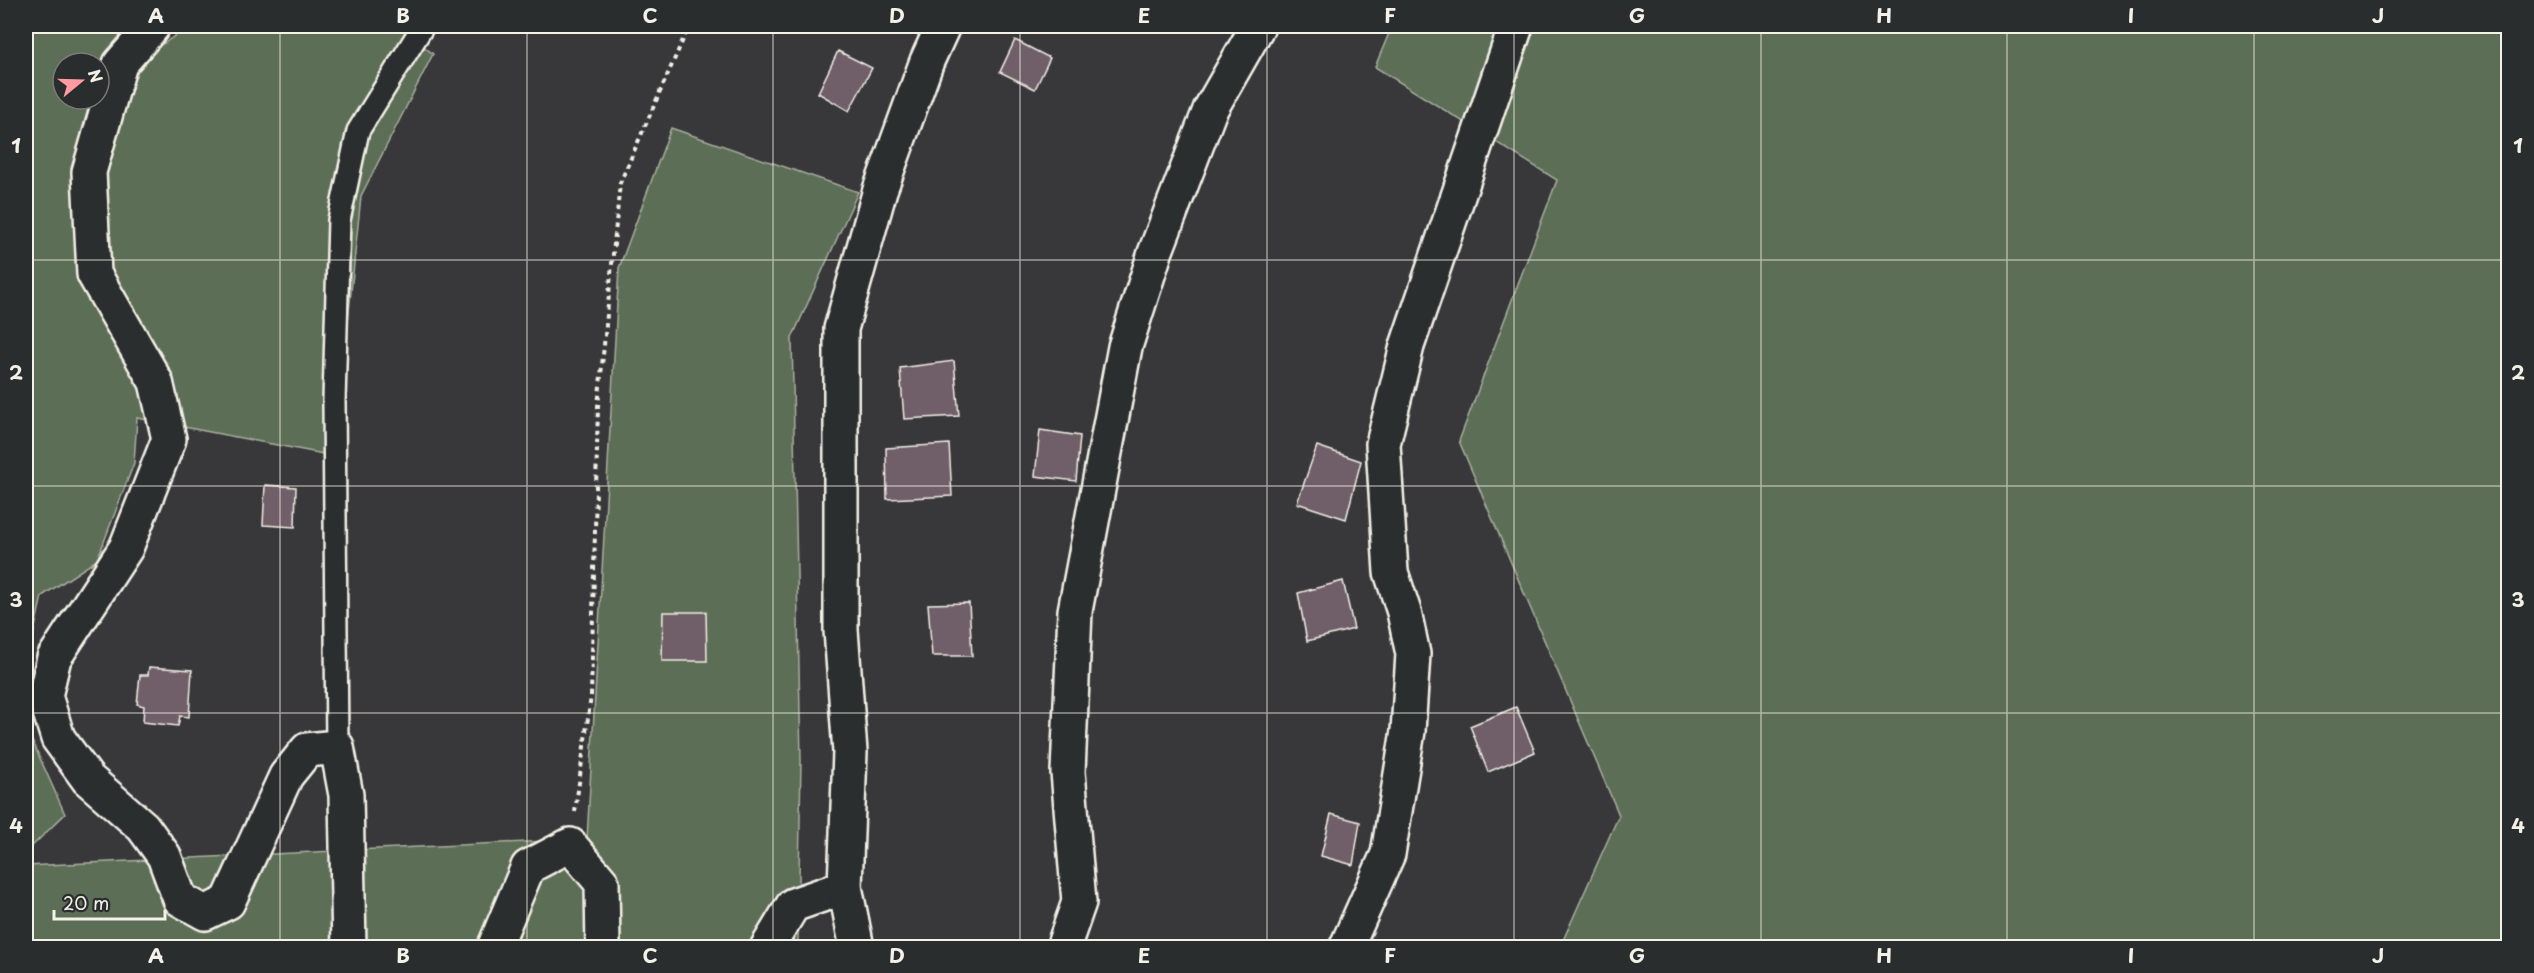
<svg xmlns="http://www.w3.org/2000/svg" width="2534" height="973" font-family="'Playpen Sans',sans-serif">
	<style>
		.green { fill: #5d6e57; stroke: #a8b0a0; stroke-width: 1.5; fill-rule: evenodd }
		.building { fill: #6f5e68; stroke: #f4f1e8; stroke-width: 1.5 }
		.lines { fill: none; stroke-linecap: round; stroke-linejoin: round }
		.lane-casing { stroke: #f4f1e8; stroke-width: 26 }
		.street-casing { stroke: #f4f1e8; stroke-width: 38 }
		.path { stroke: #f4f1e8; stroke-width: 4; stroke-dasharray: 4.5 4.5; stroke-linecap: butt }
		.lane { stroke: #2a2d2e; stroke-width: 21 }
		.street { stroke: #2a2d2e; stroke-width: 33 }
		.grid { fill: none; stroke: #f4f1e8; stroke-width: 1.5; stroke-opacity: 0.55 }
		.neatline { fill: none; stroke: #f4f1e8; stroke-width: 2 }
		.grid-label { font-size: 20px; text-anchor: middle; font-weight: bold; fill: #f4f1e8 }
	</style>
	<rect width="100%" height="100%" fill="#38373a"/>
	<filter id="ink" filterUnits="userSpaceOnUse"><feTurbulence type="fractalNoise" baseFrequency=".0167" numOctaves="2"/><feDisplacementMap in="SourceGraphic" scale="12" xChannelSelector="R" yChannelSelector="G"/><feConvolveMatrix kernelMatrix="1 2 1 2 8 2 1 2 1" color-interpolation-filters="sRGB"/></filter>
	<g filter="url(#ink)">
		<g class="green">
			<path d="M26,26H150L163,44L189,26H399L433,54L361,196L334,456L137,418L134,463L97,560L42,596L26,668ZM63,63H99V99H63Z"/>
			<polygon points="1392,26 2508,26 2508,947 1560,947 1619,815 1459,441 1557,180 1375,67"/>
			<polygon points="671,128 858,192 792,338 801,760 798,941 803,947 26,947 26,866 587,839 619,268"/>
			<polygon points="26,727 65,814 26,852"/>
		</g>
		<g class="building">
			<polygon points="1015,40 1050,58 1035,89 1000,72"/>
			<polygon points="838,51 872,68 849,111 818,93"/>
			<polygon points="954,361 959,416 904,419 900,368"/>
			<polygon points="1040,430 1080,436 1076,481 1035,476"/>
			<polygon points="949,444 952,496 887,499 886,448"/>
			<polygon points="1317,446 1361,461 1346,519 1297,503"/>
			<polygon points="265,485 296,487 295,527 263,525"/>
			<polygon points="1343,581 1354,629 1307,641 1298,593"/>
			<polygon points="969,603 972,656 932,656 928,604"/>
			<polygon points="663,612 706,612 707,661 662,661"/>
			<polygon points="149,667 192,670 189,717 180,716 178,726 143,722 144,706 137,704 140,675 148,675"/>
			<polygon points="1516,707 1535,752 1488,772 1470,726"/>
			<polygon points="1331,814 1360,822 1353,865 1321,856"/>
		</g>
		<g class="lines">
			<defs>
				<polyline id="lane" points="337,747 334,401 339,220 358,131 423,26"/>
				<g id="street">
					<polyline points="153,26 120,64 89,172 94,274 156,382 169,439 126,548 54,658 45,696 58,738 88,779 143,827 164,856 180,899 205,913 228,902 286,776 307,750 337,747 346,795 349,948"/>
					<polyline points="494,948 528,867 570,845 602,883 603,948"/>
					<polyline points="767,948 793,905 845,887"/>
					<polyline points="857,948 845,887 850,752 841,630 841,329 880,190 927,61 943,26"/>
					<polyline points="1063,948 1079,902 1068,772 1075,611 1125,347 1155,253 1210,110 1258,26"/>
					<polyline points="1346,948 1388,854 1408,731 1413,654 1404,612 1391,572 1383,444 1407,346 1516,26"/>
				</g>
			</defs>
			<use href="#lane" class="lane-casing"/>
			<use href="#street" class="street-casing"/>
			<polyline class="path" points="575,812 591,696 598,406 620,183 689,26"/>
			<use href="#lane" class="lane"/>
			<use href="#street" class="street"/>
		</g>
	</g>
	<path class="grid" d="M280,26V948M527,26V948M773,26V948M1020,26V948M1267,26V948M1514,26V948M1761,26V948M2007,26V948M2254,26V948M26,260H2508M26,486H2508M26,713H2508"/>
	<rect width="2534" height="973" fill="none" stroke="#2a2d2e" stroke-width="66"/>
	<g transform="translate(81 81) rotate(71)"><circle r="28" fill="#2a2d2e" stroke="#7b7b78" stroke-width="1.5"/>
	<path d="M0-4.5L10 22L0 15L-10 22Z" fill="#ff9aa2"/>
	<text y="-9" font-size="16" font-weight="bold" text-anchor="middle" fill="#f4f1e8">N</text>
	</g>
	<path d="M54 910v9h111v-9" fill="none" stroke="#f4f1e8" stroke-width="3"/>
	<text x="63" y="910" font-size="18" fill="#f4f1e8" stroke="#2a2d2e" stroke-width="4.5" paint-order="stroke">20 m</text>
	<rect x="33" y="33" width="2468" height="907" class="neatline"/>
	<g class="grid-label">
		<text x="156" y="23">A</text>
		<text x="403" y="23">B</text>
		<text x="650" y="23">C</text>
		<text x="897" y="23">D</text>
		<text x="1144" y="23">E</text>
		<text x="1390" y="23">F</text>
		<text x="1637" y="23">G</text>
		<text x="1884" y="23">H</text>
		<text x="2131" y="23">I</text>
		<text x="2378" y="23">J</text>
		<text x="16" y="153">1</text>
		<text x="2518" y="153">1</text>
		<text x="16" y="380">2</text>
		<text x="2518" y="380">2</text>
		<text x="16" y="607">3</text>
		<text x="2518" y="607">3</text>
		<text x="16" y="833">4</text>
		<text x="2518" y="833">4</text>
		<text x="156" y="963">A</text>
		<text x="403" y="963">B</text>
		<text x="650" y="963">C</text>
		<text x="897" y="963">D</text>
		<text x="1144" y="963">E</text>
		<text x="1390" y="963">F</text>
		<text x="1637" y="963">G</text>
		<text x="1884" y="963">H</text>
		<text x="2131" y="963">I</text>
		<text x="2378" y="963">J</text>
	</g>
</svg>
